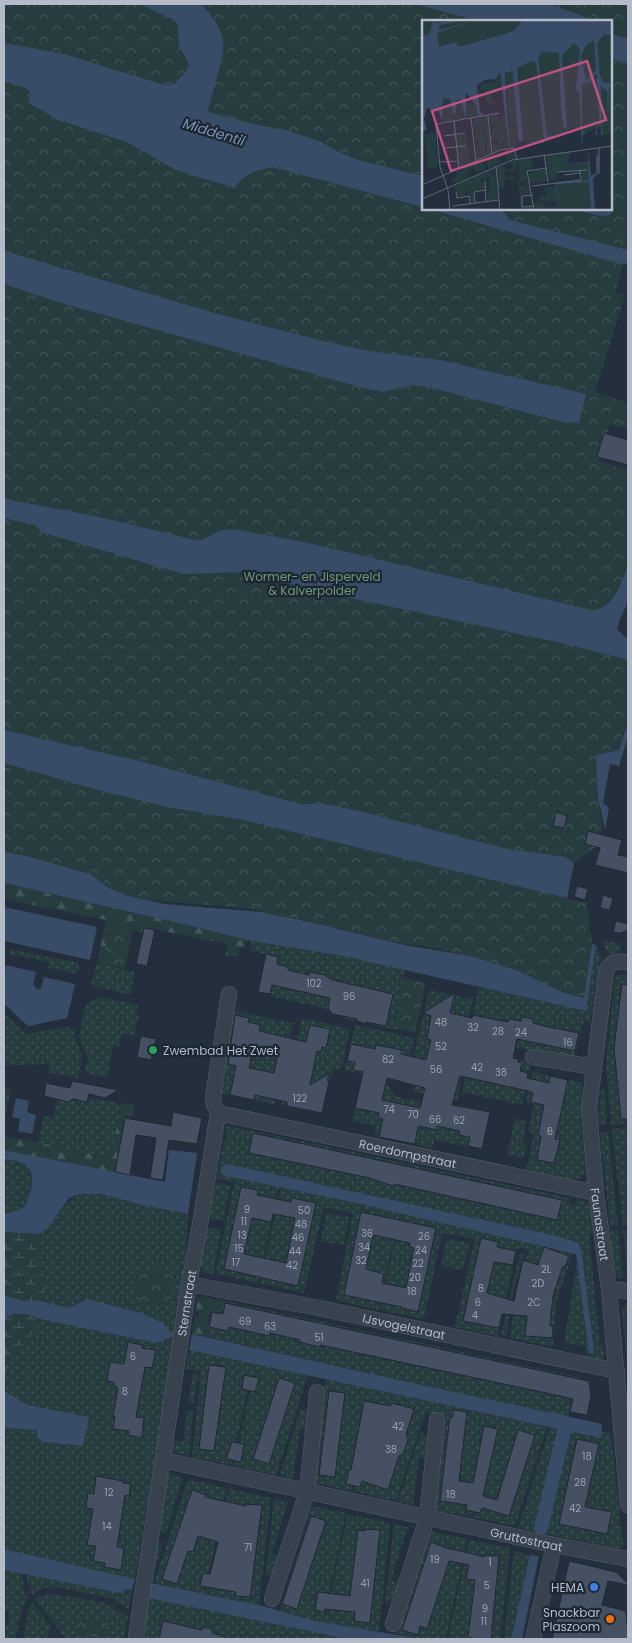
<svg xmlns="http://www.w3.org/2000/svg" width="632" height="1643" font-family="Poppins,sans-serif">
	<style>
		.grass { fill: url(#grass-dots) }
		.forest { fill: url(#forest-firs) }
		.wetland { fill: url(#wetland-marsh) }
		.park { fill: url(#park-crowns); fill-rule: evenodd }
		.water { fill: #394c67 }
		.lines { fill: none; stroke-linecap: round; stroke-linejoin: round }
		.canal { stroke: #394c67; stroke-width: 14 }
		.building { fill: #455162; stroke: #1f2835; fill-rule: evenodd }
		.street-casing { stroke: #565f6c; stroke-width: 16 }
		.street { stroke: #38414e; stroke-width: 15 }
		.leisure-dot { fill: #2e9e5b; stroke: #1d2633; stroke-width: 2 }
		.shop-dot { fill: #3f7fe0; stroke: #1d2633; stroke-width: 2 }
		.food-dot { fill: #e8710a; stroke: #1d2633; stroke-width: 2 }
		.labels { text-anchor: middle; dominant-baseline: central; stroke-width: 4.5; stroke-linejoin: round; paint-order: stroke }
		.number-label { font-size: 10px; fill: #98a1af }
		.park-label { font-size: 12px; fill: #6b9a76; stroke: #1d2633 }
		.poi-label { font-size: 12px; fill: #b4bcc9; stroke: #1d2633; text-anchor: end }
		.street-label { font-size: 12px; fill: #b4bcc9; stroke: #1d2633 }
		.water-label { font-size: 14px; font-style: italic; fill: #7c92b1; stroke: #1d2633 }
		.inset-road { fill: none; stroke: #5e6776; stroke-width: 1 }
		.view { fill: #bd5182; fill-opacity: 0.15; stroke: #bd5182; stroke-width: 2.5 }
		.inset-edge { fill: none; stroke: #b4bcc9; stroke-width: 2.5 }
	</style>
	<defs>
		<pattern id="grass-dots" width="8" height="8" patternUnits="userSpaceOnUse" patternTransform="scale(1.25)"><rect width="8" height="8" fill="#263c3f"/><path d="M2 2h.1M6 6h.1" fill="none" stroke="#435659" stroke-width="1.8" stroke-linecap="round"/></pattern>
		<pattern id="forest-firs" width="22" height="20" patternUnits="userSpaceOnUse" patternTransform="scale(1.25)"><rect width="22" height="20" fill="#263c3f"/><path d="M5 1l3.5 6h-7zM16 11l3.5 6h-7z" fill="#435659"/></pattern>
		<pattern id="wetland-marsh" width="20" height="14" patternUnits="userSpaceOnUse" patternTransform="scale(1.25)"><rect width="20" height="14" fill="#263c3f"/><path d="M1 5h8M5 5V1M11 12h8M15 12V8" fill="none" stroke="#435659"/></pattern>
		<pattern id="park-crowns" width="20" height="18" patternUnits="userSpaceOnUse" patternTransform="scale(1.25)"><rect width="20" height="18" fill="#263c3f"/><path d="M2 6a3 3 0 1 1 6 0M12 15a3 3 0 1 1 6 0" fill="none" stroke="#435659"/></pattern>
	</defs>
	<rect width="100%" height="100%" fill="#242f3e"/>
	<g class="grass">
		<polygon points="252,941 343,956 405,970 392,1029 342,1018 339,1012 270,996 279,957 250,950"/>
		<polygon points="605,941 621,944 619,952 608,954 603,942"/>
		<polygon points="596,945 602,959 597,970 590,1021 584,1020 574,1059 515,1047 509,1052 467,1043 479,987 586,1011"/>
		<polygon points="10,949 79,963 77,974 48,968 49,962 9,954"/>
		<polygon points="97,963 135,972 130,995 91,985"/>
		<polygon points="621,974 628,974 628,1123 611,1125 606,1063 615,979"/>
		<polygon points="429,990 473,999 460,1051 466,1059 457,1101 413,1092 419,1062 413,1061"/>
		<polygon points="101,997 138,1005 136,1014 139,1015 134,1035 122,1033 119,1047 113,1046 107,1078 85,1073 88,1058 79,1036 86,1004"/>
		<polygon points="233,1011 293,1023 274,1104 220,1093"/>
		<polygon points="4,1013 26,1034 67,1027 75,1030 74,1035 82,1057 78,1079 49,1072 50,1065 45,1064 4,1066"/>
		<polygon points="302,1018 350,1029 341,1069 333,1068 322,1114 282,1105"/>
		<polygon points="355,1025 414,1038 404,1083 345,1070"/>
		<polygon points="471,1049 531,1063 522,1105 462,1092"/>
		<path d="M533,1072L582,1083L581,1123L585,1172L582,1177C567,1183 541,1175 526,1172L534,1134L528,1132L534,1104L526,1102Z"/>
		<polygon points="362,1077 386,1083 395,1096 442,1106 443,1102 477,1109 469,1147 435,1140 432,1148 374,1136 376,1126 352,1121"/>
		<polygon points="4,1089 11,1090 4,1121"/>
		<polygon points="601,1089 605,1089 607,1124 598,1125"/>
		<polygon points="89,1097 122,1104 110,1158 38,1143 44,1116 53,1118 57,1100 69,1102 73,1099 88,1103"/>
		<polygon points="515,1118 527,1121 522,1143 527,1145 524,1158 507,1155"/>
		<polygon points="229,1126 570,1198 569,1203 575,1205 577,1199 589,1204 593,1230 589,1235 600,1344 603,1346 604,1355 602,1359 596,1360 590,1358 589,1354 585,1353 585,1347 564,1343 577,1262 589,1354 594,1352 582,1255 579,1243 557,1236 228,1164 224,1166 223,1171 226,1176 234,1178 233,1182 217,1178 224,1139 227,1140 228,1135 225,1134 226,1127"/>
		<polygon points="628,1127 628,1225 623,1226 612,1129"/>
		<polygon points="608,1132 618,1226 610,1227 600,1133"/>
		<path d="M4,1159C9,1160 15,1160 20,1162C40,1169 30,1192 25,1206L16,1211L4,1214Z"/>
		<polygon points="235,1178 279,1187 258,1283 216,1274"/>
		<polygon points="213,1183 230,1186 224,1221 207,1218"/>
		<polygon points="281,1187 400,1213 378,1310 336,1300 353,1213 324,1207 304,1293 260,1283"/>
		<path d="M80,1194H102L142,1205L188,1214L184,1285L174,1336L135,1579L4,1549V1428L37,1430L43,1442L83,1446L88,1417L28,1405L4,1391C4,1382 4,1373 8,1364C17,1347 33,1337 40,1319L104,1332L87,1299L68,1308L43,1302L45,1285L38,1234C58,1223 58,1203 80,1194Z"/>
		<polygon points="326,1213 349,1217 344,1245 321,1241"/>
		<polygon points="401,1213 573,1253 556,1303 553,1347 510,1338 517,1288 529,1249 517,1248 498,1336 455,1327 475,1239 442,1233 424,1319 380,1310"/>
		<path d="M207,1227L221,1230L213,1274L203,1272C197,1263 205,1238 207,1227Z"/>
		<polygon points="610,1230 618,1230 623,1278 618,1278 613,1270"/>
		<polygon points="623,1230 628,1230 628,1279"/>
		<polygon points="446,1239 469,1243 463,1270 441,1266"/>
		<polygon points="520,1253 525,1254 513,1291 506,1337 501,1336"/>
		<polygon points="225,1301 578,1377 569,1417 353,1370 205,1336 208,1322 220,1324"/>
		<polygon points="628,1302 628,1379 622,1311 626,1303"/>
		<polygon points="189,1350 308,1375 276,1475 234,1466 253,1376 251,1375 231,1465 192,1457 201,1371 186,1369"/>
		<polygon points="193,1373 198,1374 194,1403 188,1402"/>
		<polygon points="325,1379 547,1427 515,1526 473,1517 493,1424 492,1423 471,1517 432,1510 442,1416 425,1413 396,1501 353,1491 373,1398 372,1398 351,1491 314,1483"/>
		<polygon points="301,1408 308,1412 308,1429 300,1429 293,1479 280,1475"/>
		<polygon points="187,1411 193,1412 189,1456 171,1451 172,1441 183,1442"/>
		<polygon points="550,1427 601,1438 602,1431 611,1434 623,1546 619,1549 518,1528"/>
		<polygon points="421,1432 427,1437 429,1441 427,1458 419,1458 413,1505 398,1501"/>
		<polygon points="170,1474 183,1478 166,1533 158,1531 168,1475"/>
		<polygon points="188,1479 227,1488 205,1590 207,1590 229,1488 271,1498 259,1605 154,1583"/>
		<polygon points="274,1498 288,1502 272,1553 281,1557 275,1573 266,1576"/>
		<polygon points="312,1506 346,1513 325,1614 326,1615 348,1514 390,1523 379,1632 311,1620 279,1612"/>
		<path d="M394,1524L408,1527L391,1580L400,1584C397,1593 396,1603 385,1603Z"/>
		<polygon points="428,1531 467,1539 446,1639 420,1639 396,1634"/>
		<polygon points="469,1540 510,1548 500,1639 448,1639"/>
		<polygon points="156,1541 163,1543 155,1571 152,1571"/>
		<polygon points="514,1551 530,1555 511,1639 504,1639"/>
		<polygon points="4,1570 22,1573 24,1591 28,1597 24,1604 15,1639 4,1637 4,1632 9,1622 8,1611 4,1610"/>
		<polygon points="26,1573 120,1593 127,1589 132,1590 129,1609 113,1599 59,1587 45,1588 32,1594 28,1585"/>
		<polygon points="49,1593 106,1603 128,1616 124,1639 66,1639 35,1599"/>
		<polygon points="148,1598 347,1639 146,1639 145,1634"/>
		<polygon points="32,1602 61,1639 50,1626 47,1639 23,1639 28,1612"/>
	</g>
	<g class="forest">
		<polygon points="4,883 196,927 247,940 244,948 239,948 237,957 226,955 228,944 144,927 142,932 111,925 102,964 97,963 106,920 4,899"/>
		<polygon points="127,1103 135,1104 133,1116 125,1115 117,1158 122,1159 119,1174 4,1150 4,1136 110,1157 122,1104"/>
		<polygon points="202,1296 225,1301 223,1313 210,1311 205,1336 192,1334 195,1317 198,1317 199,1312 196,1311 197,1299"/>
	</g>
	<g class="wetland">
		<polygon points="4,1232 38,1234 45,1285 43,1302 24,1301 4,1295"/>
		<polygon points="14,1314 26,1314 40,1319 36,1329 8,1364 4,1378 4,1318"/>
	</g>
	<g class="park">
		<path d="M4,4H628V263H623L615,292L625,295L595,392L628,403V429L610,424L598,461L628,470V602L619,620L617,628L621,636L628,644V713L616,760L601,757L598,801L602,822V842L574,863L567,896L568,899L587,903L592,944L585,998L562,992L516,970L471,956L420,945L401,944L339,928L246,908L149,900L128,896L110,888L90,874L28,856L4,852ZM423,21H611V209H423Z"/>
		<polygon points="111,924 133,930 124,969 102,964"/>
		<polygon points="403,978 426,983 415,1033 393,1028"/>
		<polygon points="151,1267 162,1268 172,1276 173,1293 167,1304 142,1304 136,1294 135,1276"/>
		<polygon points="79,1618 108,1623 105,1639 76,1633"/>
	</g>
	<g class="water">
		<path d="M140,4H201C211,14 220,26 223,40C226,55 211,94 208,112L270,128L283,129L322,142L334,150L359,160L423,176V207L272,167C257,170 244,174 235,188L188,174L172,168L127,142L58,120L29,103L30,92L25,88L4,82V43L64,54L161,84L173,85L186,72L189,64L179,46L178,26L173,19L160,14Z"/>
		<polygon points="415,4 549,4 596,21 479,21"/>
		<polygon points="611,34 628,39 628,64 611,58"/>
		<polygon points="430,209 503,209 503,211 510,220 628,250 628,264 617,263"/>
		<polygon points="573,209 609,209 614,210 610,215 600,216"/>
		<polygon points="4,251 218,314 331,343 369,351 440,360 586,394 579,423 563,422 432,388 413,385 383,392 363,388 58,302 4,284"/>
		<path d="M4,499L95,516L195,540H201L222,530L234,529L313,544L592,610C614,609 623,581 628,563V602L619,621L617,629L628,640V660L566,644L331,594L243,572L183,574L41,532L35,525L4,518Z"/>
		<polygon points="628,721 628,736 619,766 610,764 603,803 609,808 605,830 601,810 598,801 596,755 619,750"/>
		<polygon points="4,730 135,760 301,804 324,804 359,811 508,849 565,857 574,863 567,898 244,820 167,807 98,790 4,763"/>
		<polygon points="4,852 27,856 90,874 109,888 128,896 164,904 261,912 319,924 404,945 471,956 516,970 562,992 584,998 592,944 596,945 586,1011 343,956 247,940 196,927 4,883"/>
		<polygon points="4,907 97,927 90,960 4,941"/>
		<polygon points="6,965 36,972 33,985 38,990 41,988 44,977 75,984 67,1018 28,1026 4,1004 4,975"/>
		<polygon points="16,1098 29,1101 27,1112 36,1115 32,1134 18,1131 20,1119 12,1117"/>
		<path d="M4,1150L165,1182L169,1150L197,1153L188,1214L142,1205L102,1194H80L69,1198L47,1229L38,1234L4,1232V1214L16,1211L25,1206C31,1192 40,1169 20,1162C15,1160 9,1160 4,1159Z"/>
		<polygon points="228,1164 557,1236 579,1243 582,1255 594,1352 589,1354 576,1254 356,1203 226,1176 221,1171 222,1166"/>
		<polygon points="4,1295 24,1301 40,1301 68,1308 87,1299 141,1313 163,1323 174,1336 157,1343 44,1320 26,1314 14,1314 4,1318"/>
		<polygon points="192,1334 353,1370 602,1424 601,1438 189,1350"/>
		<polygon points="4,1391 28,1405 89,1417 83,1446 43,1442 38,1438 37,1430 4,1428"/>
		<polygon points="4,1549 135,1579 132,1590 127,1589 120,1593 4,1570"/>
		<polygon points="530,1555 539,1556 522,1639 511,1639"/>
		<polygon points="151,1583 259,1605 311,1620 420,1639 347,1639 148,1598"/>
	</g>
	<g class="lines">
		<polyline class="canal" points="541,1528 566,1423 554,1420"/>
	</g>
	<g class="building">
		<polygon points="604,433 628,440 628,465 597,457"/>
		<polygon points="556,812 567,816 564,828 553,826"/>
		<polygon points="588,831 622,840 618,855 628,857 628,873 595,865 600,848 585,844"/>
		<polygon points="577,886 588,889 585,900 574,897"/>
		<polygon points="603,895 613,898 610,910 600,908"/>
		<polygon points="616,921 628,924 628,930 620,933 613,932"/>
		<polygon points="144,928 155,930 147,966 136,964"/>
		<polygon points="266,954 278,957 277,964 288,967 288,970 309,975 309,972 324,975 332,980 393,994 386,1026 366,1022 366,1024 357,1021 357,1019 332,1014 328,1008 330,998 272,985 270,994 258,992"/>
		<polygon points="622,984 628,985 628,1119 621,1119 614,1048"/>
		<path d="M455,993L450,1013L472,1018L473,1015L508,1022L509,1019L521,1021L522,1017L533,1019V1023L544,1026L579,1033L575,1051L517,1039L513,1058L518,1059V1062L522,1063L520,1071L528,1073L527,1078L549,1083L550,1076L568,1080L555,1139L560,1140L554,1163L537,1160L541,1136L538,1135L544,1105L531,1102L533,1093L528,1091L460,1076L452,1105L490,1112L482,1149L468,1146L470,1137L459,1135L460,1131L437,1126V1130L418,1126L415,1144L379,1137L383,1119L378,1118L379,1113L355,1108L363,1072L353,1070L355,1062L347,1061L351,1044L375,1049L376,1045L402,1050L401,1054L426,1060L431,1040L427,1039L431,1016L423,1013ZM387,1078L425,1088L420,1108L382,1100Z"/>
		<path d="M235,1015L249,1018L248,1022L260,1025L259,1031L306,1042L310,1025L330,1029L326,1048L322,1047L321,1052L317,1051L310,1085L329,1074L327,1080L329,1081L322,1113L287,1106V1102L255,1095L254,1100L230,1095L236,1066L228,1064ZM253,1049L278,1054L274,1073L249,1068Z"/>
		<polygon points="141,1036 156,1039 151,1060 137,1057"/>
		<polygon points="72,1081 118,1090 105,1098 89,1094 87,1102 73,1099 68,1102 44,1096 46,1083 70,1088"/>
		<polygon points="173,1112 202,1118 197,1144 169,1140 163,1180 150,1178 156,1138 136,1135 130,1175 115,1172 125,1118 171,1126"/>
		<polygon points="253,1133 562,1200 557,1220 394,1184 393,1186 370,1178 249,1153"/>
		<path d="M241,1187L258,1190L257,1195L291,1202L292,1198L316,1203L298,1286L224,1269ZM273,1214L295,1218L286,1263L244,1254L252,1218L271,1222Z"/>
		<path d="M361,1212L436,1228L418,1312L402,1308V1307L344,1295ZM373,1235L410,1243L409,1247L414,1248L406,1288L382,1283L384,1274L366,1269Z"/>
		<polygon points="481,1238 498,1242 497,1247 516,1251 513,1265 494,1262 487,1293 514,1301 523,1260 538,1265 544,1247 569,1256 565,1267 563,1266 560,1274 553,1296 550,1326 553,1326 552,1338 525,1336 527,1316 502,1314 499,1328 463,1321"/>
		<polygon points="225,1303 589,1381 591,1396 587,1415 570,1412 573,1399 551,1394 320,1345 320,1347 299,1342 300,1340 270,1333 269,1336 229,1327 228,1331 209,1327 212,1312 223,1314"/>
		<polygon points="128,1342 142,1345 142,1348 156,1350 152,1368 145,1367 136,1417 144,1418 142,1438 128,1435 129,1431 113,1429 115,1417 113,1417 118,1387 114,1386 114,1382 107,1381 110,1362 124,1364"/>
		<polygon points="209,1365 226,1367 214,1451 199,1449"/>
		<polygon points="244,1375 259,1378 255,1392 242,1389"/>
		<polygon points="279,1378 295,1383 269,1464 253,1459"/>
		<polygon points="329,1391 345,1393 335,1477 319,1475"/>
		<polygon points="364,1401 391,1406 392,1403 414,1409 406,1435 408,1439 403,1454 399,1456 388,1490 362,1481 360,1487 346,1484 349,1470 351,1470"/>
		<polygon points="453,1410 467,1412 459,1481 473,1483 484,1426 498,1429 483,1496 497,1500 518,1430 535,1435 509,1516 482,1508 480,1513 466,1510 467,1505 440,1501 450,1417 453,1417"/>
		<polygon points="577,1439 599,1444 585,1507 612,1512 607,1534 559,1524"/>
		<polygon points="232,1442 244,1444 241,1462 226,1459"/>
		<polygon points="96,1476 123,1481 123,1483 131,1484 129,1496 125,1495 117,1547 124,1548 121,1570 104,1567 105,1563 93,1561 96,1546 87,1545 93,1509 86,1508 88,1493 94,1494"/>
		<polygon points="192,1490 206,1495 205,1497 246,1506 246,1504 262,1505 250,1597 235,1596 236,1592 200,1586 203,1573 210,1574 218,1542 198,1536 193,1552 188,1551 177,1584 162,1579"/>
		<polygon points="311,1516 326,1521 297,1609 282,1604"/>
		<polygon points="365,1529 380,1530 370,1623 354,1621 355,1612 325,1609 324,1612 315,1610 318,1592 350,1596 358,1530 365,1531"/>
		<polygon points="431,1542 446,1548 473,1554 484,1557 485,1555 499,1556 491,1639 475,1639 468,1637 475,1580 466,1579 469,1565 449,1561 427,1629 420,1626 418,1635 402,1630"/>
		<polygon points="569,1561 616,1572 628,1584 628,1585 608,1581 602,1605 626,1611 628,1639 552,1639"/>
		<polygon points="163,1621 202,1630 203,1627 212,1629 212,1633 225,1637 224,1639 159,1639"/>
	</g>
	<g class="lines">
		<defs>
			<g id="street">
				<path id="s1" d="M628,962C617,961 612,960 606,971L589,1109L596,1193L609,1289L628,1505"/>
				<polyline points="533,1057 594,1067"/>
				<path id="s2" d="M218,1113L596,1193"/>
				<path id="s3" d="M189,1284L319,1308L617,1371"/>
				<polyline points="609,1289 628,1291"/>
				<path id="s4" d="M163,1460L554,1545L628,1559"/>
				<polyline points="272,1599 307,1492 317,1392"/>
				<polyline points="393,1624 427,1518 437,1420"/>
				<path id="s5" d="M137,1639L136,1636L189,1284L199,1231L218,1113L214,1105L213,1097L229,994"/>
				<polyline points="533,1639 554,1545"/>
			</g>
		</defs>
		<use href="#street" class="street-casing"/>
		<use href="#street" class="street"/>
	</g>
	<circle class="leisure-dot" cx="153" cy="1050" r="5"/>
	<circle class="shop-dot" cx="594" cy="1587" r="5"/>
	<circle class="food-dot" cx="610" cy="1619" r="5"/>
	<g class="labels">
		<g class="number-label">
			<text x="314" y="983">102</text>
			<text x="349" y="996">96</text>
			<text x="441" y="1022">48</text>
			<text x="473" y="1027">32</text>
			<text x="498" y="1031">28</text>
			<text x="521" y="1032">24</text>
			<text x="568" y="1042">16</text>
			<text x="441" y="1046">52</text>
			<text x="388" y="1059">82</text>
			<text x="477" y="1067">42</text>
			<text x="436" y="1069">56</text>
			<text x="501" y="1072">38</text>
			<text x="300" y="1098">122</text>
			<text x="389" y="1109">74</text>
			<text x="413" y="1114">70</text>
			<text x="435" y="1119">66</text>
			<text x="459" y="1120">62</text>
			<text x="550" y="1131">6</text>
			<text x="247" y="1209">9</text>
			<text x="304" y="1210">50</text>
			<text x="244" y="1221">11</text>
			<text x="301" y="1224">48</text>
			<text x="367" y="1233">36</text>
			<text x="242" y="1235">13</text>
			<text x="424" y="1236">26</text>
			<text x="298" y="1237">46</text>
			<text x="364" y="1247">34</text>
			<text x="239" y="1248">15</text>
			<text x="421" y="1250">24</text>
			<text x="295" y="1251">44</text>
			<text x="361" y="1260">32</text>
			<text x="236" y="1262">17</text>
			<text x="418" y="1263">22</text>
			<text x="292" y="1265">42</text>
			<text x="546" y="1269">2L</text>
			<text x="415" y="1277">20</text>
			<text x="538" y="1283">2D</text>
			<text x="481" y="1288">8</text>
			<text x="412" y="1291">18</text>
			<text x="478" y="1302">6</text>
			<text x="534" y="1302">2C</text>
			<text x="475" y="1315">4</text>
			<text x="245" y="1321">69</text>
			<text x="270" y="1326">63</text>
			<text x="319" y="1337">51</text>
			<text x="133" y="1356">6</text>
			<text x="125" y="1391">8</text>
			<text x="398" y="1426">42</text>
			<text x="391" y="1449">38</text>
			<text x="587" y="1456">18</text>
			<text x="580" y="1482">28</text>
			<text x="109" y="1492">12</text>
			<text x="451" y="1494">18</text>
			<text x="575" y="1508">42</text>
			<text x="107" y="1526">14</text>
			<text x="248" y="1547">71</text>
			<text x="435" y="1559">19</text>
			<text x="490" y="1562">1</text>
			<text x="365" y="1583">41</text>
			<text x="487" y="1585">5</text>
			<text x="485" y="1608">9</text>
			<text x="484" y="1621">11</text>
		</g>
		<g class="park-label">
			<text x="312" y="576">Wormer- en Jisperveld<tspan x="312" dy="14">&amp; Kalverpolder</tspan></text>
		</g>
		<g class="poi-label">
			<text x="163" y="1050" text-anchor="start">Zwembad Het Zwet</text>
			<text x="584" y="1587">HEMA</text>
			<text x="600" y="1612">Snackbar<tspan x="600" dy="14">Plaszoom</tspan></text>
		</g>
		<g class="street-label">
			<text stroke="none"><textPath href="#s2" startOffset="194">Roerdompstraat</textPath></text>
			<text stroke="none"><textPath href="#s1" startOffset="281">Faunastraat</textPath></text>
			<text stroke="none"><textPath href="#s5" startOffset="340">Sternstraat</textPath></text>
			<text stroke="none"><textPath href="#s3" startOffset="219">IJsvogelstraat</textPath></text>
			<text stroke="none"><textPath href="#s4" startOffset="372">Gruttostraat</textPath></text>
		</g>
		<g class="water-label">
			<text transform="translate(214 132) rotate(17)">Middentil</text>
		</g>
	</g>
	<g transform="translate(422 20)">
		<rect width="190" height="190" fill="#242f3e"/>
		<path d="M84,51L94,126L93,127H82L81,121L80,129L71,132V124L77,125L76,118L71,120L69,117L70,108H74L69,105L68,95L76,94L79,106V97L84,93L85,109L79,112H84L88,127ZM78,55L80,66L68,75L74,85L66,84L62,69L58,73L62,75L57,76V68L60,63L73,61ZM21,78L28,79L34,92L33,84L41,85L43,97V85L54,84L56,96L20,102ZM65,97L69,133L55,139V135L65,133L62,98L64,133L54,134L53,125L59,124L53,121L52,112L58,111L52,109L51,99ZM13,113L16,146L6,151L9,148H6L2,114ZM44,114L48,142L38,147L35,128L45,126H35L34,116ZM91,129L93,138L85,140L83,135L78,138L79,143L66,149L64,138ZM148,132L146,144L133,145L134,160H128L124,135ZM111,138L108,150L104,151L105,162H98L96,140ZM61,140L64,149L55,153L52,148L49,149L44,152L46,158L32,163L30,159L35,156L34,152ZM95,140L96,161L99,166L106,164L110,173L100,175V187H110L111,190H99L94,145L93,151L85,152V150L92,148L87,142ZM166,143L167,160L134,163L136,190H113L112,183H122L123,188L135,185L134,181L113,182L117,181V177L125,176L122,164L124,168H128L133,167V162L160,160V152L134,151V145ZM83,145V158L92,156V159L83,160L82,169L77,170L75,147ZM72,148L76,179L65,181L68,157L57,160L62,162L63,169L51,171L52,182L48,183L45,167L43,175L35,176L32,166L66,151L71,156ZM124,149V162L107,163L106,153Z" fill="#263c3f"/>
		<path d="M0,0H190V117L186,113L179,115L178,105L168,112H159V108L146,109V113L139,112L140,117L124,118L123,122H98L88,127L83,51L28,56L0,18Z" fill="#263c3f"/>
		<path d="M168,161L170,190H136L135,163Z" fill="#263c3f"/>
		<path d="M11,0L15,3L38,0L16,6L18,10L51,1L15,13L17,27L35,22V26H41L92,11L101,0H190V15H181L175,24L178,56L182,63H190L187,69L186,106L185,71L179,66L180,113L183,115H179V105L175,108V119V114H169L174,113V107L178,104L174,58L177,56L172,55L169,62L160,64V111L166,113L161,114L160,127L157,72L154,69L158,29L152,23L140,35L145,108H142L139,89L137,33L120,32L116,38L125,115L140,117L124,118L122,123H105L122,120L114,43L109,41L95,48L101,121L97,122L90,47L89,52H83L84,80L88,126H94L87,127L78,52L74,59L62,60L55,65L58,92L62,95L56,96L54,85L44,73V98L38,79L34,81V93H31L28,79L21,78L20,102L16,88L12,91L5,88L2,99L5,110L0,112V15L8,14ZM172,21L174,49L164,61L159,35L165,24ZM166,131L169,156L174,153V133L177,137L176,153L171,159L173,190H169L167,162L135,164L136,190L134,163L167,160L166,143L134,145L135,160L133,145L166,142Z" fill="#394c67" fill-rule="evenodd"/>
		<path class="inset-road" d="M66,96L70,134M49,98L54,141M32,101L37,148M22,116L43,113M23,128L44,126M122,134L126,162M17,142L36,141M74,146L78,190M135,152L165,150M177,154V127M142,155L158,153M63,161L64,182M0,165L78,130L92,128L95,139M110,166L159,160L158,150M34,172L35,178L47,176L48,184M111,175L100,176V187L112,186M0,179L90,140L190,126M53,183L52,172L63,170M31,186L77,180M28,190L26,170L18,147L14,104L78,93M112,190L105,151L125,148"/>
		<path class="view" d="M165,41L184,100L29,151L10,91Z"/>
		<rect width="190" height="190" class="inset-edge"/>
	</g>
	<rect width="632" height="1643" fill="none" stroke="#b4bcc9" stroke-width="10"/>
</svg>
